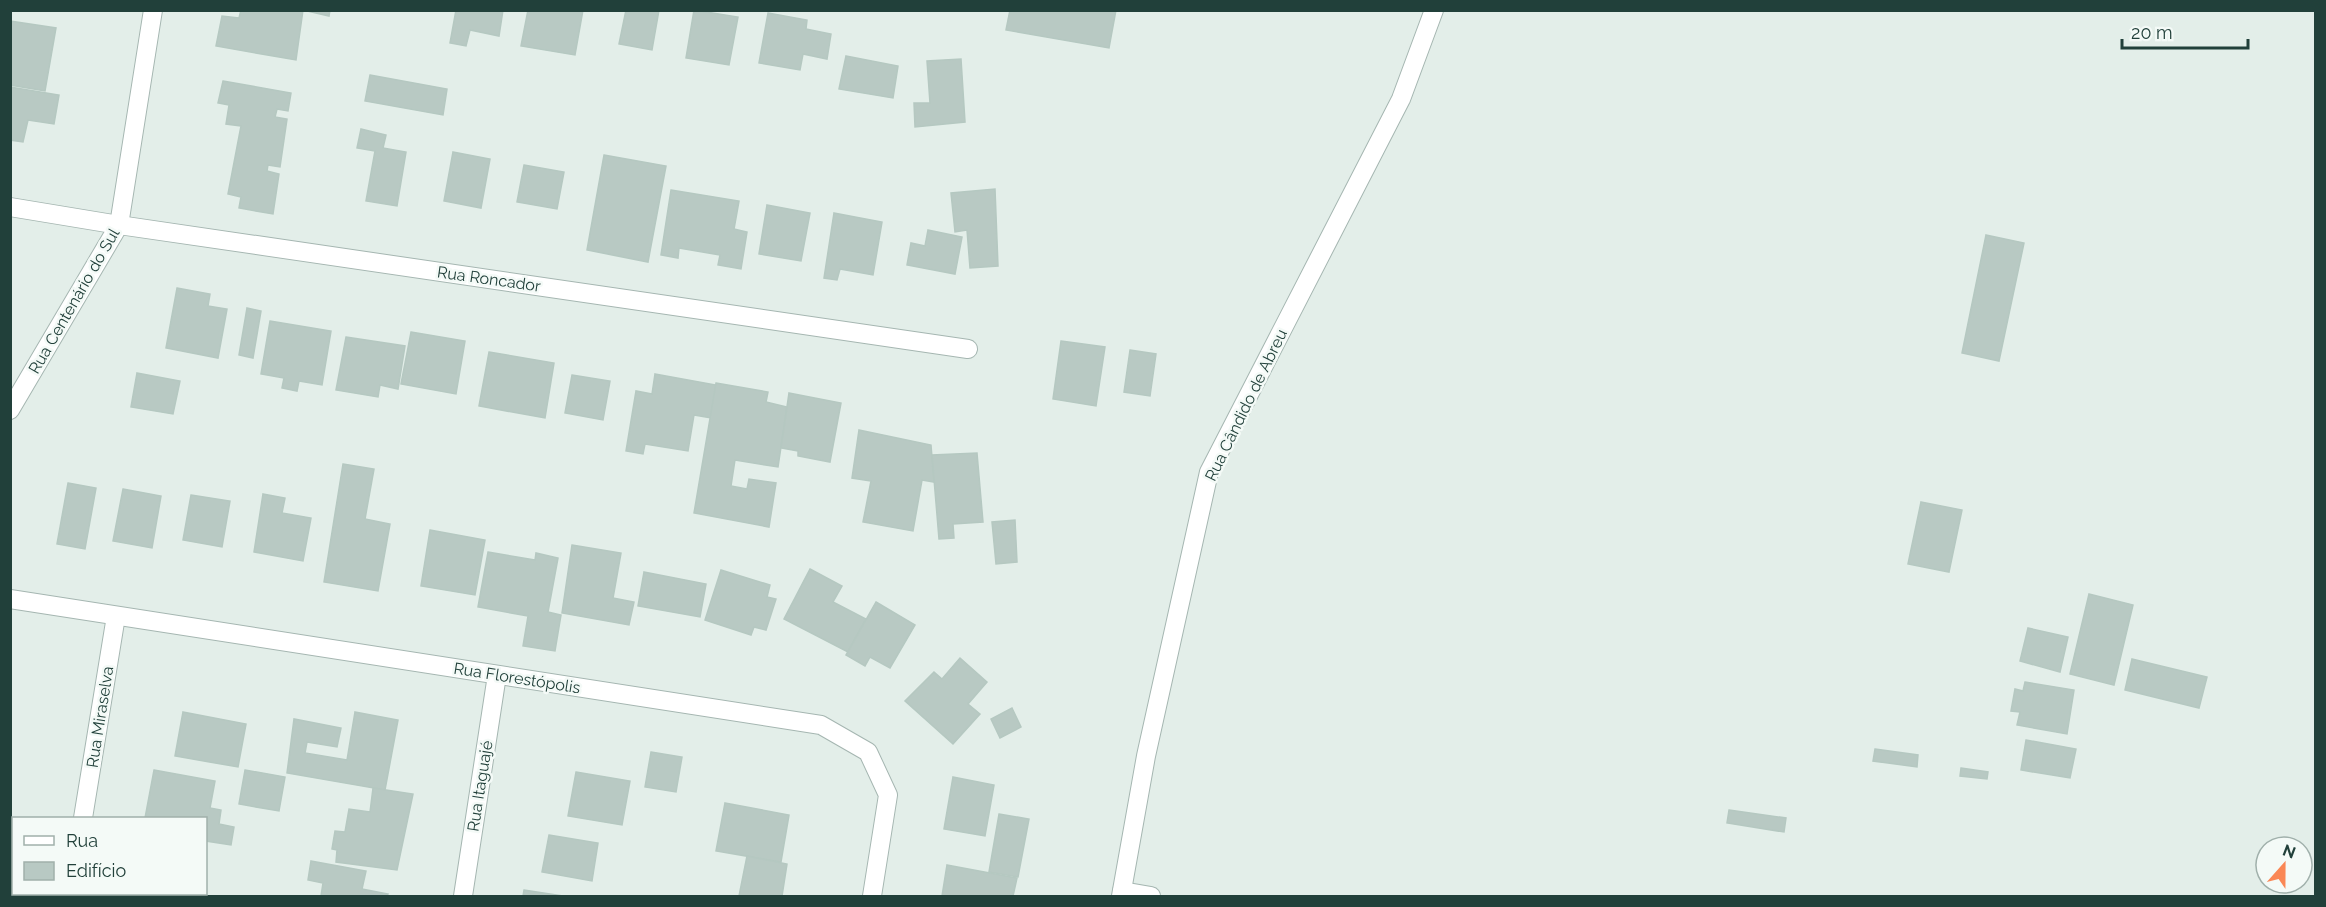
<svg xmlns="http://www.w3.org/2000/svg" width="2326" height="907" font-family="Raleway,sans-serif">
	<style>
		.building { fill: #b8c9c3; stroke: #b5c8c1; stroke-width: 1.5 }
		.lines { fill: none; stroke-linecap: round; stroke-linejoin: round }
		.lane-casing { stroke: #a5b6b1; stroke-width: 20 }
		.street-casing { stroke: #a5b6b1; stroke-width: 20 }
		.lane { stroke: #fff; stroke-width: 18 }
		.street { stroke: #fff; stroke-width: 18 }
		.labels { text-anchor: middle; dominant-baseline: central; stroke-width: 5; stroke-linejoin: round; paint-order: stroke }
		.street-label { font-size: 16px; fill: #21403a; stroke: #f4faf7 }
	</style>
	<rect width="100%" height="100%" fill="#e3eee9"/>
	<g class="building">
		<polygon points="241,10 303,10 296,60 216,46 222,16 239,18"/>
		<polygon points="303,10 330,10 329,16"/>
		<polygon points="456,10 503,10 499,36 470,30 466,46 450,43"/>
		<polygon points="528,10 583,10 575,55 521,46"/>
		<polygon points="626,10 659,10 652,50 619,44"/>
		<polygon points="694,10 738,17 729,65 686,58"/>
		<polygon points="1010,10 1116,10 1109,48 1006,30"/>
		<polygon points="768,13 807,20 806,29 831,34 827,59 803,54 800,70 759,63"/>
		<polygon points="10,21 56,28 45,91 10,85"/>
		<polygon points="846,56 898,66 893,98 839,89"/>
		<polygon points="961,59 965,122 915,127 914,103 930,103 927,61"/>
		<polygon points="370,75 447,89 443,115 365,101"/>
		<polygon points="223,81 291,93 288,111 277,109 275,117 287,119 280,167 268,165 267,171 279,174 273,214 239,208 241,197 228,194 241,126 226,124 229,105 218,103"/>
		<polygon points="10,87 59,95 54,124 28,120 23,142 10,140"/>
		<polygon points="361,129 386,135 383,148 406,152 397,206 366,201 375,151 357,148"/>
		<polygon points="453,152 490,159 481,208 444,201"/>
		<polygon points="604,155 666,166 648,262 587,250"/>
		<polygon points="524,165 564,172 557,209 517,202"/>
		<polygon points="995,189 998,266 970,268 967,230 955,232 951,193"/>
		<polygon points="671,190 739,201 734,229 747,232 741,269 718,265 720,255 679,248 678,258 661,255"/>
		<polygon points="767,205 810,213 801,261 759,254"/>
		<polygon points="834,213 882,222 873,275 840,269 837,280 824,278"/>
		<polygon points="928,230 962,237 955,274 907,265 911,243 925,246"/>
		<polygon points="1986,235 2024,243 1999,361 1962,353"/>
		<polygon points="177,288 210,294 208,306 227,309 218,358 166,348"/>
		<polygon points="247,308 261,311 253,358 239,355"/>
		<polygon points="270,321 331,331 322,385 299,381 297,391 282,388 284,378 261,374"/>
		<polygon points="411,332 465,341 456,394 401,384"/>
		<polygon points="346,337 405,346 398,389 380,385 378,397 336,390"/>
		<polygon points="1061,341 1105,347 1096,406 1053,399"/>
		<polygon points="1130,350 1156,354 1150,396 1124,392"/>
		<polygon points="489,352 554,363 545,418 479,406"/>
		<polygon points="137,373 180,381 173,414 131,407"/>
		<polygon points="655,374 716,385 711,418 694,415 688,451 645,444 643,454 626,451 636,391 652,394"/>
		<polygon points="572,375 610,381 603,420 565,413"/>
		<polygon points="716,383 768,392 766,402 787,407 778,467 735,460 731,486 747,489 749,479 776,483 769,527 694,513"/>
		<polygon points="789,393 841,403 830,462 798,456 798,451 781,448"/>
		<polygon points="859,430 931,445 934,482 922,480 913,531 863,522 871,481 852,478"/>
		<polygon points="977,453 983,522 953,524 954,538 939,539 932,455"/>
		<polygon points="343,464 374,469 365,519 390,524 378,591 324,582"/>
		<polygon points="68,483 96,488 85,549 57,544"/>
		<polygon points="123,489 161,496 152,548 113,541"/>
		<polygon points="263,494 285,498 282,513 311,518 303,561 254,552"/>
		<polygon points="191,495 230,501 222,547 183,540"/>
		<polygon points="1921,502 1962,510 1949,572 1908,564"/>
		<polygon points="1015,520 1017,562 996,564 992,522"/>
		<polygon points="430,530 485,540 475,595 421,586"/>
		<polygon points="572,545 621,553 613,598 634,602 629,625 562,613"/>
		<polygon points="488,552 535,560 536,553 558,558 548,612 561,615 555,651 523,646 528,616 478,607"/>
		<polygon points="810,569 842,586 833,602 866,619 848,652 784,619"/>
		<polygon points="721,570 770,585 767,597 776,599 766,630 754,627 751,635 705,620"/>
		<polygon points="644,572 706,584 700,617 638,606"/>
		<polygon points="2089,594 2133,605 2114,685 2070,674"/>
		<polygon points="876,602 915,625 890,668 870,657 865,666 846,655"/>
		<polygon points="2028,628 2068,637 2060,672 2020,661"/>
		<polygon points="960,658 987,682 968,704 980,714 953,744 905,701 934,672 942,679"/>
		<polygon points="2132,659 2207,677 2199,708 2125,690"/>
		<polygon points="2025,682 2074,690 2067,734 2017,725 2020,712 2011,711 2015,689 2023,691"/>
		<polygon points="1012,708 1021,727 1000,738 991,719"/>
		<polygon points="183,712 246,724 238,767 175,756"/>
		<polygon points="355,712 398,720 385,790 287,773 294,719 341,728 337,747 307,742 305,753 347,760"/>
		<polygon points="2026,740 2076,749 2070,778 2021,770"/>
		<polygon points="1875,749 1918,755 1917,767 1873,761"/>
		<polygon points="651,752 682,757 676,792 645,787"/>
		<polygon points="1961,768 1988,772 1987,779 1960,776"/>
		<polygon points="154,770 215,781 210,808 221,810 219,824 234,827 231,845 206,841 206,818 145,818"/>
		<polygon points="245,770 285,777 279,811 239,804"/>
		<polygon points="576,772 630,781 622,825 568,816"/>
		<polygon points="953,777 994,785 985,836 944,829"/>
		<polygon points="373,788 413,794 397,870 336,862 337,850 332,849 335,831 345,832 349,809 370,812"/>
		<polygon points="725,803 789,815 781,862 716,851"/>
		<polygon points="1729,810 1786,818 1784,832 1727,823"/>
		<polygon points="999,814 1029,819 1018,877 989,872"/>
		<polygon points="549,835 598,843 592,881 542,872"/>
		<polygon points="747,856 787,864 782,896 739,896"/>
		<polygon points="311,861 366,871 362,889 388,894 387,896 321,896 323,883 308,880"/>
		<polygon points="947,865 1017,878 1013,896 942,896"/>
		<polygon points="524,890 563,896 523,896"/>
	</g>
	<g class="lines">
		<defs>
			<polyline id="lane" points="1122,891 1151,896"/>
			<g id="street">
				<polyline points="10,207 119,225 968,349"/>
				<polyline points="10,410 119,225 153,10"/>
				<polyline points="10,599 821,725 868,752 888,795 872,896"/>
				<polyline points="83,818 116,616"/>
				<polyline points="71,896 71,894"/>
				<polyline points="463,896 497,675"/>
				<polyline points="1121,896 1146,756 1209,472 1401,99 1434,10"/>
			</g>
		</defs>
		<use href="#lane" class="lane-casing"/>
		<use href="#street" class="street-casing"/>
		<use href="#lane" class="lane"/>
		<use href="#street" class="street"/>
	</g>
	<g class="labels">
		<g class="street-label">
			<text transform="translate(489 279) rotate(8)">Rua Roncador</text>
			<text transform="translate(74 301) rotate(-60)">Rua Centenário do Sul</text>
			<text transform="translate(1246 405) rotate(-64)">Rua Cândido de Abreu</text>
			<text transform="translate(517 678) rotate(9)">Rua Florestópolis</text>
			<text transform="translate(100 717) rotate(-81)">Rua Miraselva</text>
			<text transform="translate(480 786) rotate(-81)">Rua Itaguajé</text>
		</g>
	</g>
	<rect width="2326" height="907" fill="none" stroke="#21403a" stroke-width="24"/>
	<rect x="12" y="817" width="195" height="78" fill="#f4faf7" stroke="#a0b0ab" stroke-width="1.5"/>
	<rect x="24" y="836" width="30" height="9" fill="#ffffff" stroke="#a0b0ab" stroke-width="1.5"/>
	<text x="66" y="847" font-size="18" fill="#21403a">Rua</text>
	<rect x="24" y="862" width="30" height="18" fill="#b8c9c3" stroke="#a0b0ab" stroke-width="1.5"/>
	<text x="66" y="877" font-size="18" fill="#21403a">Edifício</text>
	<g transform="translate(2284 865) rotate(21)"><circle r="28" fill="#f4faf7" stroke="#a0b0ab" stroke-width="1.5"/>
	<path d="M0-4.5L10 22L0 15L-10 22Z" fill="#fa8755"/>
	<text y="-9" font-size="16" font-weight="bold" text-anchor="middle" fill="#21403a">N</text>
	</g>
	<path d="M2122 39v9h126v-9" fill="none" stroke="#21403a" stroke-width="3"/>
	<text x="2131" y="39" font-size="18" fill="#21403a" stroke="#f4faf7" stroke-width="4.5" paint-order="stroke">20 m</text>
</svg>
